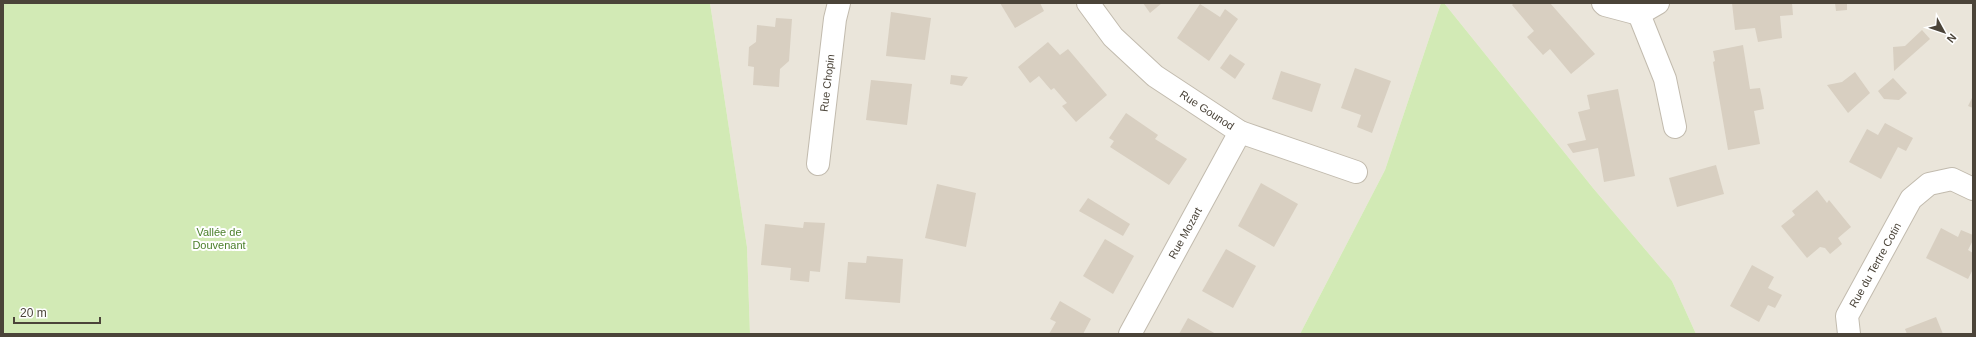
<svg xmlns="http://www.w3.org/2000/svg" width="1976" height="337" font-family="Arial,sans-serif">
	<style>
		.residential { fill: #eae5da }
		.green { fill: #d2eab5 }
		.building { fill: #d8cfc1 }
		.lines { fill: none; stroke-linecap: round; stroke-linejoin: round }
		.minor-casing { stroke: #c2bbae; stroke-width: 24 }
		.minor { stroke: #fff; stroke-width: 22 }
		.labels { text-anchor: middle; dominant-baseline: central; stroke-width: 4; stroke-linejoin: round; paint-order: stroke }
		.street-label { font-size: 11px; fill: #4b4439; stroke: #fff }
		.park-label { font-size: 11px; fill: #4a7f2a; stroke: #fff }
	</style>
	<rect width="100%" height="100%" fill="#f6f3ec"/>
	<g class="residential">
		<polygon points="710,3 1441,3 1385,170 1300,334 750,334 747,247"/>
		<polygon points="1444,3 1973,3 1973,334 1696,334 1672,281 1593,188"/>
	</g>
	<g class="green">
		<polygon points="3,3 710,3 747,247 750,334 3,334"/>
		<polygon points="1441,3 1444,3 1593,188 1672,281 1696,334 1300,334 1385,170"/>
	</g>
	<g class="building">
		<polygon points="1000,3 1040,3 1044,11 1015,28"/>
		<polygon points="1143,3 1162,3 1150,13"/>
		<polygon points="1514,3 1550,3 1595,54 1571,74 1550,49 1543,55 1527,37 1534,31 1512,5"/>
		<polygon points="1732,3 1792,3 1793,15 1780,16 1782,38 1758,42 1755,28 1735,30"/>
		<polygon points="1835,3 1847,3 1847,10 1836,11"/>
		<polygon points="1200,4 1220,17 1225,9 1238,19 1209,61 1177,38"/>
		<polygon points="891,12 931,18 925,60 886,56"/>
		<polygon points="776,18 792,19 789,61 780,69 779,87 753,85 754,67 748,66 749,47 756,42 757,25 775,27"/>
		<polygon points="1922,30 1930,39 1894,71 1893,47 1905,46"/>
		<polygon points="1048,42 1060,55 1068,49 1107,95 1076,122 1062,106 1067,103 1054,88 1051,90 1039,76 1030,83 1018,67"/>
		<polygon points="1743,45 1750,89 1760,88 1762,97 1764,109 1754,111 1760,144 1728,150 1713,62 1715,61 1713,51"/>
		<polygon points="1230,54 1245,64 1235,79 1220,68"/>
		<polygon points="1355,68 1391,81 1372,133 1357,127 1361,115 1341,108"/>
		<polygon points="1281,71 1321,84 1312,112 1272,99"/>
		<polygon points="1855,72 1870,93 1848,113 1827,85 1842,82"/>
		<polygon points="951,75 968,77 962,86 950,84"/>
		<polygon points="1893,78 1907,93 1899,100 1884,99 1878,91"/>
		<polygon points="871,80 912,84 907,125 866,120"/>
		<polygon points="1618,89 1635,176 1604,182 1598,148 1573,153 1567,144 1586,140 1578,112 1590,109 1587,95"/>
		<polygon points="1973,96 1973,108 1968,106"/>
		<polygon points="1126,113 1158,135 1155,139 1187,159 1169,185 1110,147 1114,141 1109,138"/>
		<polygon points="1885,123 1913,138 1906,151 1898,147 1881,179 1849,162 1867,129 1878,135"/>
		<polygon points="1716,165 1724,194 1677,207 1669,178"/>
		<polygon points="1261,183 1298,204 1274,247 1238,226"/>
		<polygon points="937,184 976,193 966,247 925,238"/>
		<polygon points="1817,190 1827,203 1829,200 1851,227 1838,238 1842,244 1830,254 1825,248 1820,247 1807,258 1781,226 1795,215 1792,211"/>
		<polygon points="1088,198 1130,224 1123,236 1079,211"/>
		<polygon points="804,222 825,223 820,272 810,271 809,282 790,280 791,268 761,265 765,224 803,228"/>
		<polygon points="1941,228 1958,237 1961,230 1973,235 1973,240 1968,250 1973,253 1973,269 1968,279 1926,258"/>
		<polygon points="1105,239 1134,256 1113,294 1083,276"/>
		<polygon points="1226,249 1256,266 1233,308 1202,291"/>
		<polygon points="867,256 903,259 900,303 845,299 848,262 866,263"/>
		<polygon points="1752,265 1774,277 1768,288 1782,295 1775,308 1768,305 1759,322 1730,306"/>
		<polygon points="1060,301 1091,319 1083,334 1049,334 1056,322 1050,319"/>
		<polygon points="1936,317 1943,334 1907,334 1905,329"/>
		<polygon points="1188,318 1216,334 1179,334"/>
	</g>
	<g class="lines">
		<defs>
			<g id="minor">
				<polyline points="1088,3 1113,37 1155,76 1240,132 1356,172"/>
				<polyline points="1603,3 1605,5 1639,14 1658,3"/>
				<polyline points="1639,14 1665,79 1675,127"/>
				<polyline points="818,164 835,19 839,3"/>
				<polyline points="1130,334 1240,132"/>
				<polyline points="1849,334 1847,316 1911,199 1929,184 1952,179 1973,189"/>
			</g>
		</defs>
		<use href="#minor" class="minor-casing"/>
		<use href="#minor" class="minor"/>
	</g>
	<g class="labels">
		<g class="street-label">
			<text transform="translate(827 83) rotate(-83)">Rue Chopin</text>
			<text transform="translate(1207 110) rotate(33)">Rue Gounod</text>
			<text transform="translate(1185 233) rotate(-61)">Rue Mozart</text>
			<text transform="translate(1875 265) rotate(-61)">Rue du Tertre Cotin</text>
		</g>
		<g class="park-label">
			<text x="219" y="232">Vallée de<tspan x="219" dy="13">Douvenant</tspan></text>
		</g>
	</g>
	<rect width="1976" height="337" fill="none" stroke="#4b4439" stroke-width="8"/>
	<g transform="translate(1944 32) rotate(130)" stroke="#ffffff" stroke-width="3" paint-order="stroke">
	<path d="M0-3L7 15L0 10L-7 15Z" fill="#4b4439"/>
	<text y="-6" font-size="11" font-weight="bold" text-anchor="middle" fill="#4b4439">N</text>
	</g>
	<path d="M14 317v6h86v-6" fill="none" stroke="#4b4439" stroke-width="2"/>
	<text x="20" y="317" font-size="12" fill="#4b4439" stroke="#ffffff" stroke-width="3" paint-order="stroke">20 m</text>
</svg>
